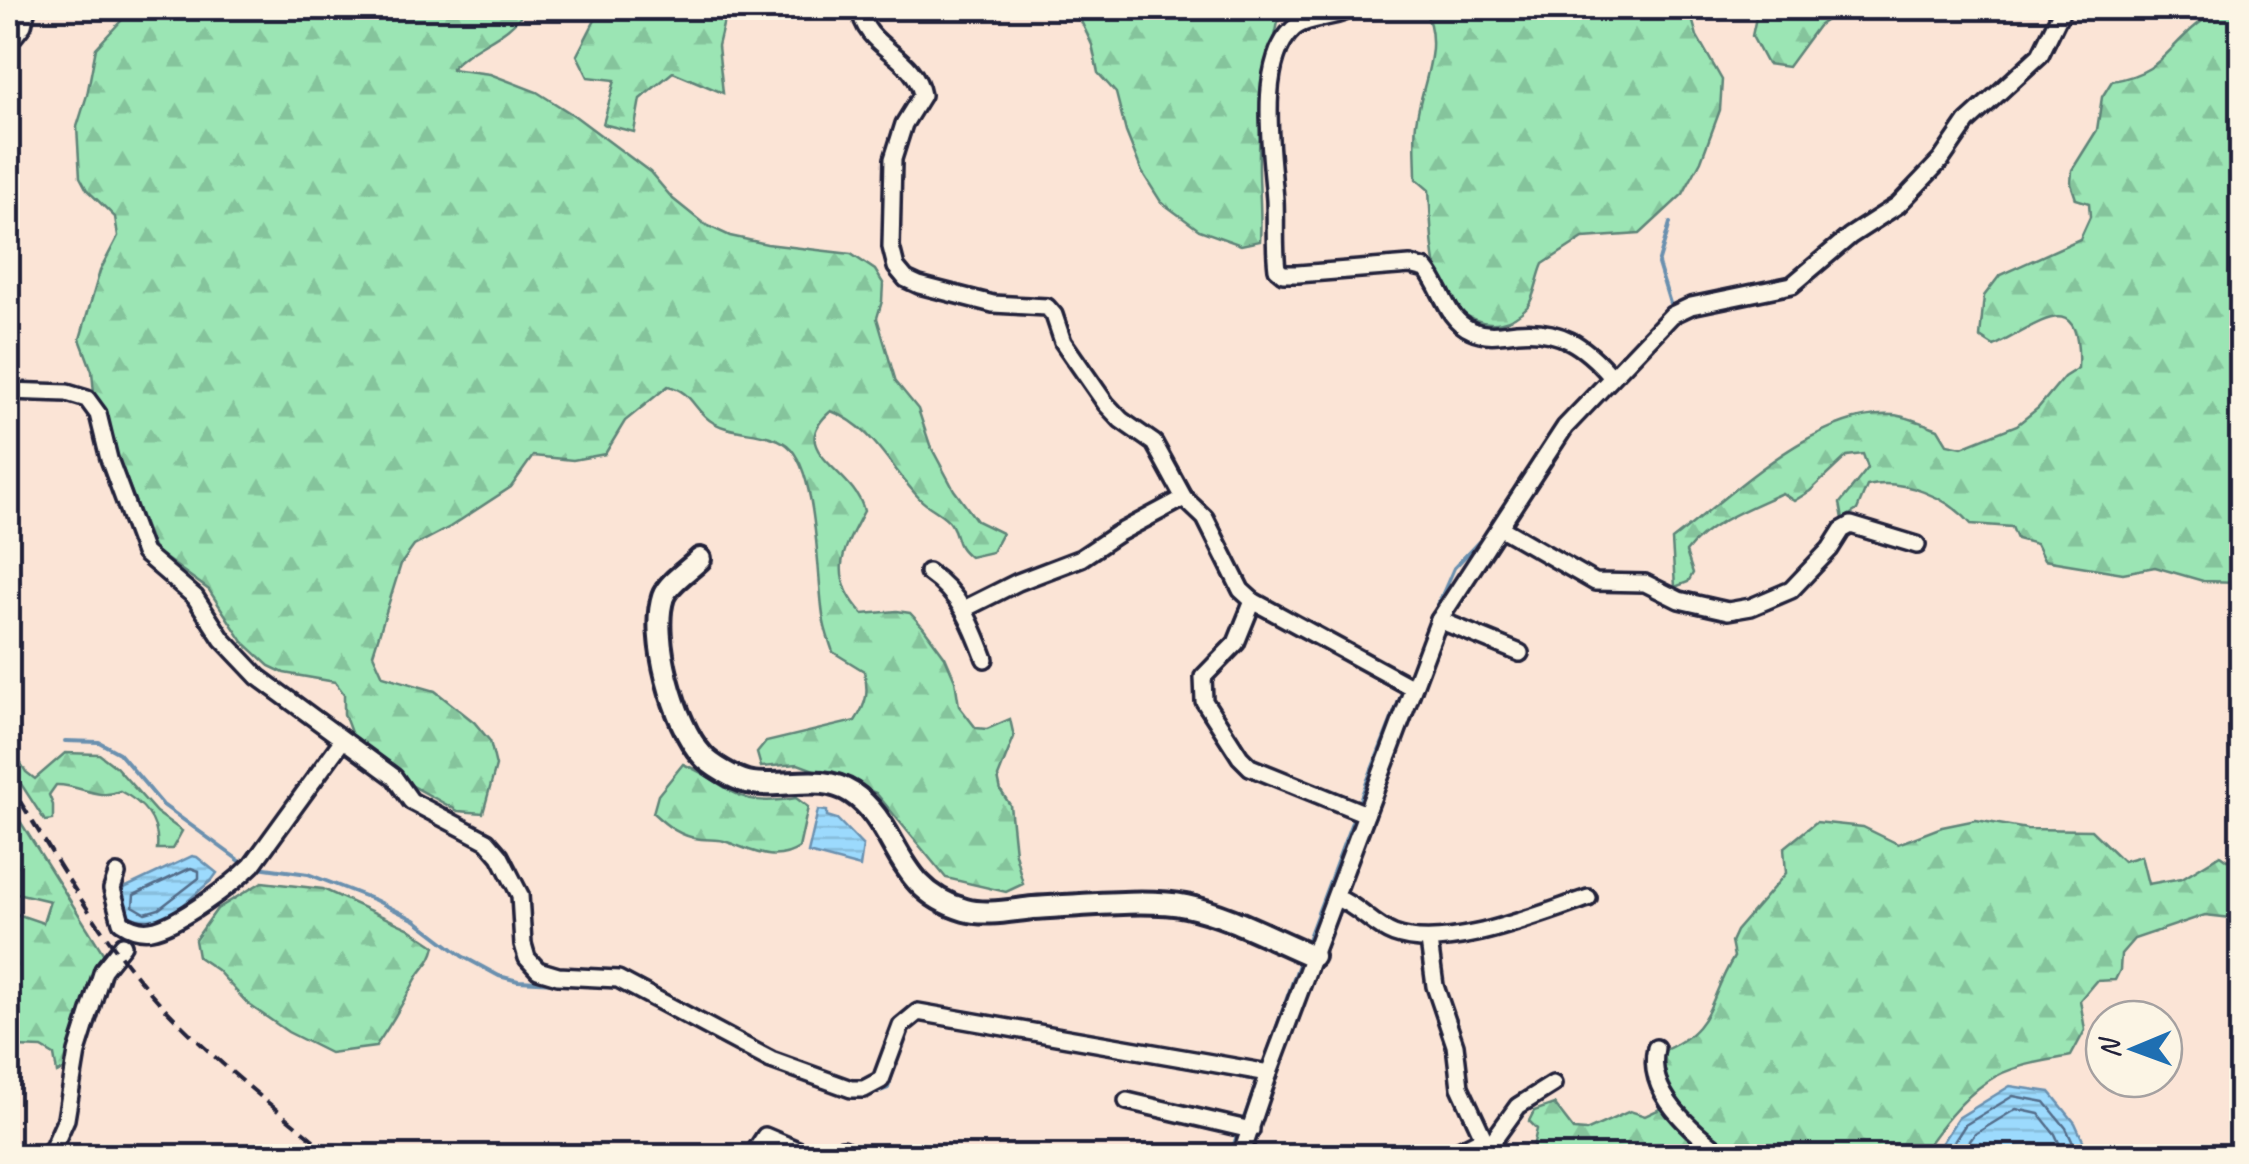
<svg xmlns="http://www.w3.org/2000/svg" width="2249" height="1164" font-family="Caveat,sans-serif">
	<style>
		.forest { fill: url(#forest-firs); stroke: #5e8478; stroke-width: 2.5 }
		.water { fill: url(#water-rules); stroke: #6b90af; stroke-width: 2.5 }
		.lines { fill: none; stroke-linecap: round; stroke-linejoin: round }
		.shore { stroke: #536c89; stroke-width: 2.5 }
		.stream { stroke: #6b90af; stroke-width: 4 }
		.minor-casing { stroke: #22223b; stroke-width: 22 }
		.tertiary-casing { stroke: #22223b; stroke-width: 28 }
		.minor { stroke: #fcf5e5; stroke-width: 15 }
		.tertiary { stroke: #fcf5e5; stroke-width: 20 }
		.rail { stroke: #22223b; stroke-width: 4; stroke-dasharray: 15 8; stroke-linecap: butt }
	</style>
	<defs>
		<pattern id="forest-firs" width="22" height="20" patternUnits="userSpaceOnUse" patternTransform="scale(2.5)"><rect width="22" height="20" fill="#9be5b4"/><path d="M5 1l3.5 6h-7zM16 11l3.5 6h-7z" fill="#85c49c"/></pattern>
		<pattern id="water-rules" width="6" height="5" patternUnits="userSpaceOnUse" patternTransform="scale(2.5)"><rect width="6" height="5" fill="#9cdafd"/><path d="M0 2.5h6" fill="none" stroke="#86bbda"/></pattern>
	</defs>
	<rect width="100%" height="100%" fill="#fbe4d6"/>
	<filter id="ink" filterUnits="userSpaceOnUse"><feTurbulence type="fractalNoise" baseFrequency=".01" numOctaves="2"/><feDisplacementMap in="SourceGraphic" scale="20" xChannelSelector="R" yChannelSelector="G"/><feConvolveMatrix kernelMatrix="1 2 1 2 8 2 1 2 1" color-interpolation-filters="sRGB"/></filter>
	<g filter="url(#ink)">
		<g class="forest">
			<path d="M133,8H526C509,38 472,44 451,69L490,74L537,92L575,116L650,172L673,199L704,224L730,236L767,244L851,254L875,270L883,283L882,301L877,318L896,382L918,409L930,445L954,490L977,521L1002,533L992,552L970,557C953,543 960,539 951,524C945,514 928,508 920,499C890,468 874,427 831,411C783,452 854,468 864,511C843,551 827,575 863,614L897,611L910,613L923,627L945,657L955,680L959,706L976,728L987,729L1010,719L1014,737L998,777L1001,791L1010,805L1015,853L1023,884L1006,892L946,878L876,793L798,764L761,767L757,753L766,742L855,721C867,703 869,692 864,671L833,652C829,640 824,628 823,615C817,576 818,470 787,445C767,430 735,435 714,423C692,410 694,392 668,386L625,421L605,454L573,460L533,456L511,487L450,527L414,546L401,564L373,654L383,676L435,691L474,722L490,741L496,766L483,813L458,811L411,785L402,772L353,738L344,714V694L335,682L284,673L269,666L243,642L209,590L154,550L94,394L92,371L80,339L100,271L118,236L115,217L87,190L80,177L77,127L87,95L96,48Z"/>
			<polygon points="597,8 727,8 718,46 723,93 673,72 640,99 634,132 603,124 615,80 588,77 577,55 595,20"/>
			<path d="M1075,8H1281C1271,56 1259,105 1259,155C1258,184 1262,212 1260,241L1241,245L1199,230L1161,202L1142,172L1126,132L1116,93L1098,73L1092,45Z"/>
			<path d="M1423,8H1689L1697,36L1722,80L1720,110L1701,161L1683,194L1640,234L1583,238L1543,264C1537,277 1535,298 1527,307C1495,341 1449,317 1438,276C1431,249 1431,219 1429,190L1416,179C1416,160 1414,141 1416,123C1421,84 1445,45 1423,8Z"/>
			<polygon points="1758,8 1843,8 1818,26 1788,67 1767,64 1752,36"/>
			<path d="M2226,8H2242L2241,582L2203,581L2155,567L2123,573L2044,560L2036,544L2017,539L2012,527L1971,524C1948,497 1902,478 1867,486L1857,510L1843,519L1840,503L1868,468L1863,454L1847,456L1810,491L1794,501L1782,493C1750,508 1708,523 1686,552L1693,573L1688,582L1675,587L1672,540C1729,497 1816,409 1893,415C1907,416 1924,424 1938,429L1947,444L1962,447L2017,425L2038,408L2064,377L2078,368C2082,283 2037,326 1994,346L1980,337L1984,296L2000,275L2080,239L2090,217L2089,203L2076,199L2071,184L2072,170L2097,130L2102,97L2112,81C2161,73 2163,52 2198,24C2206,18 2217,13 2226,8Z"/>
			<path d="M8,742L26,772L35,779L65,753L99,754L116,767L156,812L182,831L172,849H157C160,822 144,803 120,791C98,801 79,784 56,785L49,795L53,805V820L45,821L8,764Z"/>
			<path d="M683,764C734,785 731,809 796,798L808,807L799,848C773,865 750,849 724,841C717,839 708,840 701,839C681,837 667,826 653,813L658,795Z"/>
			<polygon points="8,802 105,956 80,1017 65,1069 57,1073 54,1055 42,1048 16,1047 8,1064 8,911 43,923 50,901 8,891"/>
			<path d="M1976,820L2027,829L2091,830L2123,861L2141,856L2148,884L2182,878L2220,855L2227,860L2241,855V919L2205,915L2134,939L2121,954L2120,970L2115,980L2096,981L2080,1000L2085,1030L2071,1056C2045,1061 2011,1065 1988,1081C1961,1099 1938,1130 1920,1156H1531L1537,1129L1529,1121L1534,1111L1554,1104L1574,1130L1586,1131L1630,1111L1645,1116L1675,1102L1658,1053C1716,1030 1706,1002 1734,957L1731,942L1736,931L1786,873L1784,848L1816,822L1863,827L1898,844L1942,827Z"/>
			<path d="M262,882L323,889L408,928L435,946C431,964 424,964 416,979C403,1003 391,1025 375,1047L330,1053L288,1032L248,1004L217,970L198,957L195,940L217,909Z"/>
		</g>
		<g class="water">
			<polygon points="818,810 827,811 827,816 837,819 863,846 860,867 808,853"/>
			<path d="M192,856L197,857L217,873L212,880C183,903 162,934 126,914L122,889Z"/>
			<polygon points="2010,1086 2050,1092 2075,1123 2090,1156 1933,1156 1958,1118"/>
		</g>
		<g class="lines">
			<g class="shore">
				<polygon points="191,868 199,871 199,878 159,909 145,913 133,906 134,895"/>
				<polyline points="1945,1156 1965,1125 2013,1096 2045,1102 2066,1128 2079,1156"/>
				<polyline points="1959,1156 1975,1134 2016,1109 2039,1114 2055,1134 2065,1156"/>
			</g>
			<g class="stream">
				<polyline points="1670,223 1658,264 1672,310"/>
				<polyline points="1566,416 1604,375"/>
				<polyline points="1434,614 1454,568 1486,534 1545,444"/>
				<polyline points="1408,679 1419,651"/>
				<polyline points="65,741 99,742 119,753 163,805 244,864"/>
				<polyline points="1358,805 1404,688"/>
				<polyline points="258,867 308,874 375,900 415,920 462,956 499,976 518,981 575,984"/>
				<polyline points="1306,945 1355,814"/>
				<polyline points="980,1030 1257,1080"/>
				<polyline points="1262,1068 1301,959"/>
				<polyline points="869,1095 888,1088 900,1050"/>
				<polyline points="1242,1124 1257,1081"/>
				<polyline points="1230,1156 1238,1133"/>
			</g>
			<defs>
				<g id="minor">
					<path d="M860,8C864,49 915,54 922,95L904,124L893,159L891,247L896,267L906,279L919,285L993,304L1047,307L1054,315L1063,342L1106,404L1121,420L1154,443L1184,498L1205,518L1241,590L1253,601L1413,688"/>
					<path d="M1346,8L1344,12C1329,18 1305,18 1293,29C1256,63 1272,155 1275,200C1276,223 1274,246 1277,269L1283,274H1298L1410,265L1426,269C1442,288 1446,319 1471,330C1485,337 1502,334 1517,332C1560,328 1584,345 1611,376"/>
					<polyline points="8,44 23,25 27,8"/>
					<polyline points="8,391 67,393 87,399 98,414 109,459 144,553 195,597 222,639 258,677 394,777 411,801 487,841 500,856 520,895 523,944 527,958 538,970 558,976 618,979 771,1060 851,1089 864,1089 881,1080 901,1026 918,1012 1269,1073"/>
					<polyline points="1501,528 1595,582 1645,583 1679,600 1728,611 1751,607 1791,590 1830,549 1842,530 1851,525 1917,545"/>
					<path d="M928,572C960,594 972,624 985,659"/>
					<polyline points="1253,601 1236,643 1203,677 1204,701 1240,757 1250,767 1366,814"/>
					<polyline points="966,608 1018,582 1081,558 1117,534 1184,498"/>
					<polyline points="1439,620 1520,653"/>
					<path d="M117,874L112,889L121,922C130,928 139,932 151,930C177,926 233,884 252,865L342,741"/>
					<path d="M1336,898C1358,905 1372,926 1394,934C1446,953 1537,915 1588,898"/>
					<polyline points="1429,941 1435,986 1455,1045 1460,1087 1486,1143 1487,1156"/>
					<path d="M1656,1048C1645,1094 1693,1131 1725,1156"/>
					<polyline points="1127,1101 1251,1130"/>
					<polyline points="1487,1149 1518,1106 1553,1084"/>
					<polyline points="44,1156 53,1148 66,1119 77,1052 103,970 123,945"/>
					<polyline points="752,1156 765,1136 812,1156 843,1149 858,1156"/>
					<polyline points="1241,1156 1269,1073 1439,620 1565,427 1672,315 1691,306 1792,285 1850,236 1898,205 1941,160 1967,122 2040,55 2063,8"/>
					<polyline points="1447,1156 1483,1138"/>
				</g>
				<path id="tertiary" d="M700,559C689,570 668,583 663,597C650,636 674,725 702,755C710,765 735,779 747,782C782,790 820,772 852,793C900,825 893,890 965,910C986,916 1012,910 1033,908C1074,906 1148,898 1186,906C1229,915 1272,939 1313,956"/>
			</defs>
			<use href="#minor" class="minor-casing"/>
			<use href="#tertiary" class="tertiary-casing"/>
			<use href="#minor" class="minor"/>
			<use href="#tertiary" class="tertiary"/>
			<path class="rail" d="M8,782C53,853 94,928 150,992C204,1053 270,1104 333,1156"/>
		</g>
	</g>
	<rect width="2249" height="1164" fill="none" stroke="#fcf5e5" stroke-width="40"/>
	<rect x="20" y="20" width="2209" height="1124" fill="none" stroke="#22223b" stroke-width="4" filter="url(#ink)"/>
	<g transform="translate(2134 1049) rotate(269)"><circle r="48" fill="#fcf5e5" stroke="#a5a1a1" stroke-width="2.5"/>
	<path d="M0-8L18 38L0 25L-18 38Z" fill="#1f6fb2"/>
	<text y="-15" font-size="28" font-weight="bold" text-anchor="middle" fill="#22223b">N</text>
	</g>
</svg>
